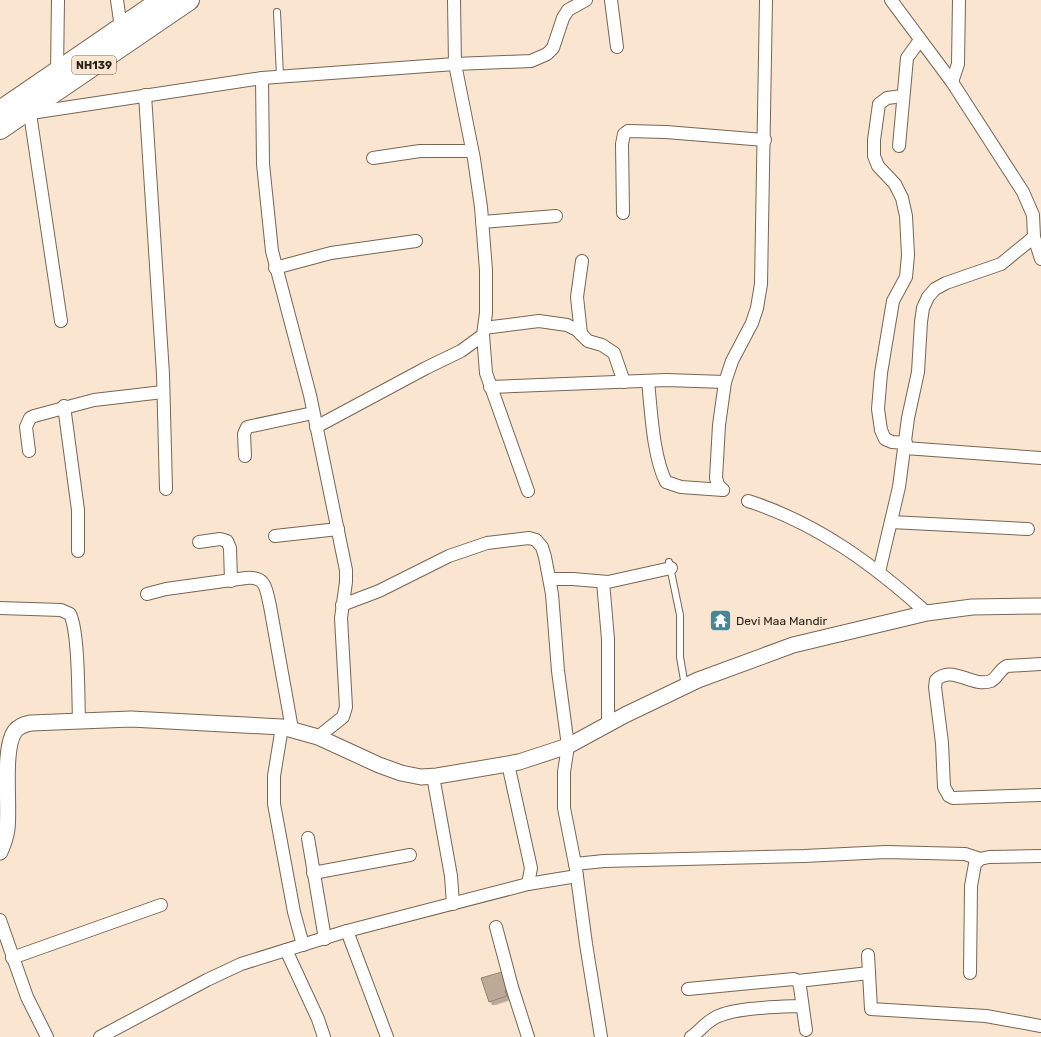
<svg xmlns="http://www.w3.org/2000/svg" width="1041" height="1037" font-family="Rubik,sans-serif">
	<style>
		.building { fill: #bdaa96; stroke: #93816e; filter: url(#shadow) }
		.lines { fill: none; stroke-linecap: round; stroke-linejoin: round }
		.service-casing { stroke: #776653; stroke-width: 8 }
		.minor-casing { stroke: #776653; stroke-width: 14 }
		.tertiary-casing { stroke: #776653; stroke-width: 17 }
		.trunk-casing { stroke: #776653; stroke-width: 22 }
		.service { stroke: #fff; stroke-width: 6 }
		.minor { stroke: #fff; stroke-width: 12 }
		.tertiary { stroke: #fff; stroke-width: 15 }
		.trunk { stroke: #fff; stroke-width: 20 }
		.labels { text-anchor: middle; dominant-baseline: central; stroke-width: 3; stroke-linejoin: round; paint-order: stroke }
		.shield { fill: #fae6d0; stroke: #675c50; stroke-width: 1 }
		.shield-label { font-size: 11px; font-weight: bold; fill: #282119 }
		.poi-label { font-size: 12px; fill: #282119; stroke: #fae6d0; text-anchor: start }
	</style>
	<defs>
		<filter id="shadow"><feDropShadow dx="3.5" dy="3.5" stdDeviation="0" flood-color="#0004"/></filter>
	</defs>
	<rect width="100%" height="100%" fill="#fae6d0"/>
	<polygon class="building" points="502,972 507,990 505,991 507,996 489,1002 481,978"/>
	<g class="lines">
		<defs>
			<g id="service">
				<polyline points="277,12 280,76"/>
				<polyline points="669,562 680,615 680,657 685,686"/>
			</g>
			<g id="minor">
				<polyline points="117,0 121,28"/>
				<polyline points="611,0 617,47"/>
				<polyline points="891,0 952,82 1023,192 1033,215 1034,237 1041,259"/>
				<polyline points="57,72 58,0"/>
				<polyline points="262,78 263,164 272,251 310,395 346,570 346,582 341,618 346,707 343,717 318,737"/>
				<polyline points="952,82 958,64 959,0"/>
				<polyline points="145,95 163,374 166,489"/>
				<polyline points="903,96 887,98 879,104 874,140 874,156 878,166 895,184 902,198 906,216 908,255 906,277 893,301 881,373 878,409 881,430 885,439 892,442 906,443"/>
				<polyline points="29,107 61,321"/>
				<polyline points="31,113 262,78 455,64 531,61 547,54 553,48 563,18 568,10 586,0"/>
				<polyline points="899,146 907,58 920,40"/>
				<polyline points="373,158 420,151 472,151"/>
				<polyline points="623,213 622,144 624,134 628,131 666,132 765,140"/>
				<polyline points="482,222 556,216"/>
				<polyline points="275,268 331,253 416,241"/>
				<polyline points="484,328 539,321 567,325 577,330 588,341 602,345 614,353 624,382"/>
				<polyline points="581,334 577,297 582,261"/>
				<polyline points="483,335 486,373 528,491"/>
				<path d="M648,381C651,410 653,457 666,482L681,487L723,490"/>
				<polyline points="490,387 666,380 725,382"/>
				<polyline points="64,406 78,510 78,551"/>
				<polyline points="316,427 426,368 461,351 483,335 486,313 486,270 481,207 474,159 455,64 454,0"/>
				<polyline points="905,448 1041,458"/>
				<polyline points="29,451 26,427 30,418 34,416 94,400 163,392"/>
				<polyline points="245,456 244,434 247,427 313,413"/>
				<polyline points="723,490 718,485 716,478 719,425 725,382 732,361 752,323 757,308 761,284 766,0"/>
				<path d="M748,501C817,523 874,565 927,613"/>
				<polyline points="891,522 1028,529"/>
				<polyline points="275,536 338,529"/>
				<polyline points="199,542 220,539 227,541 230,548 231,581"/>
				<polyline points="879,572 899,487 908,418 918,372 921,322 923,308 928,297 935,289 946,283 1001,264 1034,237"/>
				<polyline points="550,579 573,579 608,582 671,568"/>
				<polyline points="603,582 608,639 608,724"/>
				<path d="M147,594L166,589L246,578C267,576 266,590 270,606L292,729"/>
				<polyline points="342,605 379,591 449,556 487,543 529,538 536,540 542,547 545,557 552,594 558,671 568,746 564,772 564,808 576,869 586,944 601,1037"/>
				<path d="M0,608L61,610L70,614C79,633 78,696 79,720"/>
				<path d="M1041,664L1007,666C1000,669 997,678 991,681C971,688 953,664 936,680L935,687L942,743L944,787L949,796L953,798L1041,795"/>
				<polyline points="282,727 274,776 274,804 294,912 303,945"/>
				<polyline points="433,776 451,876 453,904"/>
				<polyline points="308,838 325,939"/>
				<polyline points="575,864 604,861 804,856 886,852 965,854 980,859"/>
				<polyline points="313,873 410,855"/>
				<polyline points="528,884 577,876"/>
				<polyline points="0,920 27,997 47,1037"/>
				<polyline points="496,927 512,987 528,1037"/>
				<polyline points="347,931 387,1037"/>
				<polyline points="286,950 318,1019 324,1037"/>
				<polyline points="868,955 871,1009 986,1016 1041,1026"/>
				<polyline points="12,958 161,905"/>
				<polyline points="970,973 971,886 975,864 980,859 989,857 1041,856"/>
				<polyline points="798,981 869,973"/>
				<polyline points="688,989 794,979 798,981 800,987 806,1030"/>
				<polyline points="100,1037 207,980 241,964 347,931 528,884 531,868 508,764"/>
				<path d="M691,1037C699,1032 704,1024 713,1019C731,1007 780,1007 802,1006"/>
			</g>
			<path id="tertiary" d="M0,852C3,845 6,837 7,829C10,806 2,749 15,731C19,726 25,724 31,723L131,719L282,727L318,737L379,765L401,773L421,777L437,776L519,762L568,746L625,715L698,680L793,645L927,613L972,607L1041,606"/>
			<g id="trunk">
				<polyline points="0,111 162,0"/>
				<polyline points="0,129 189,0"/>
			</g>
		</defs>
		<use href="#service" class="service-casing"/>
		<use href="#minor" class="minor-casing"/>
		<use href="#tertiary" class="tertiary-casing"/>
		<use href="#trunk" class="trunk-casing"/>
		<use href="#service" class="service"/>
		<use href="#minor" class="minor"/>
		<use href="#tertiary" class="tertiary"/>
		<use href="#trunk" class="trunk"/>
	</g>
	<defs>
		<symbol id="temple-square" viewBox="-11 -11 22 22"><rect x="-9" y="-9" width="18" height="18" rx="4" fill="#468699" stroke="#fae6d0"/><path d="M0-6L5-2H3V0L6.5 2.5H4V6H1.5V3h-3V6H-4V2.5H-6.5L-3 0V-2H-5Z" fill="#fff"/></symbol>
	</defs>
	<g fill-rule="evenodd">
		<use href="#temple-square" x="708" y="608" width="25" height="25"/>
	</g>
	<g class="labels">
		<rect class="shield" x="72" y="56" width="44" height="18" rx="3"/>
		<g class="shield-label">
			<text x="94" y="65">NH139</text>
		</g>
		<g class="poi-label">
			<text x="736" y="621">Devi Maa Mandir</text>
		</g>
	</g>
</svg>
